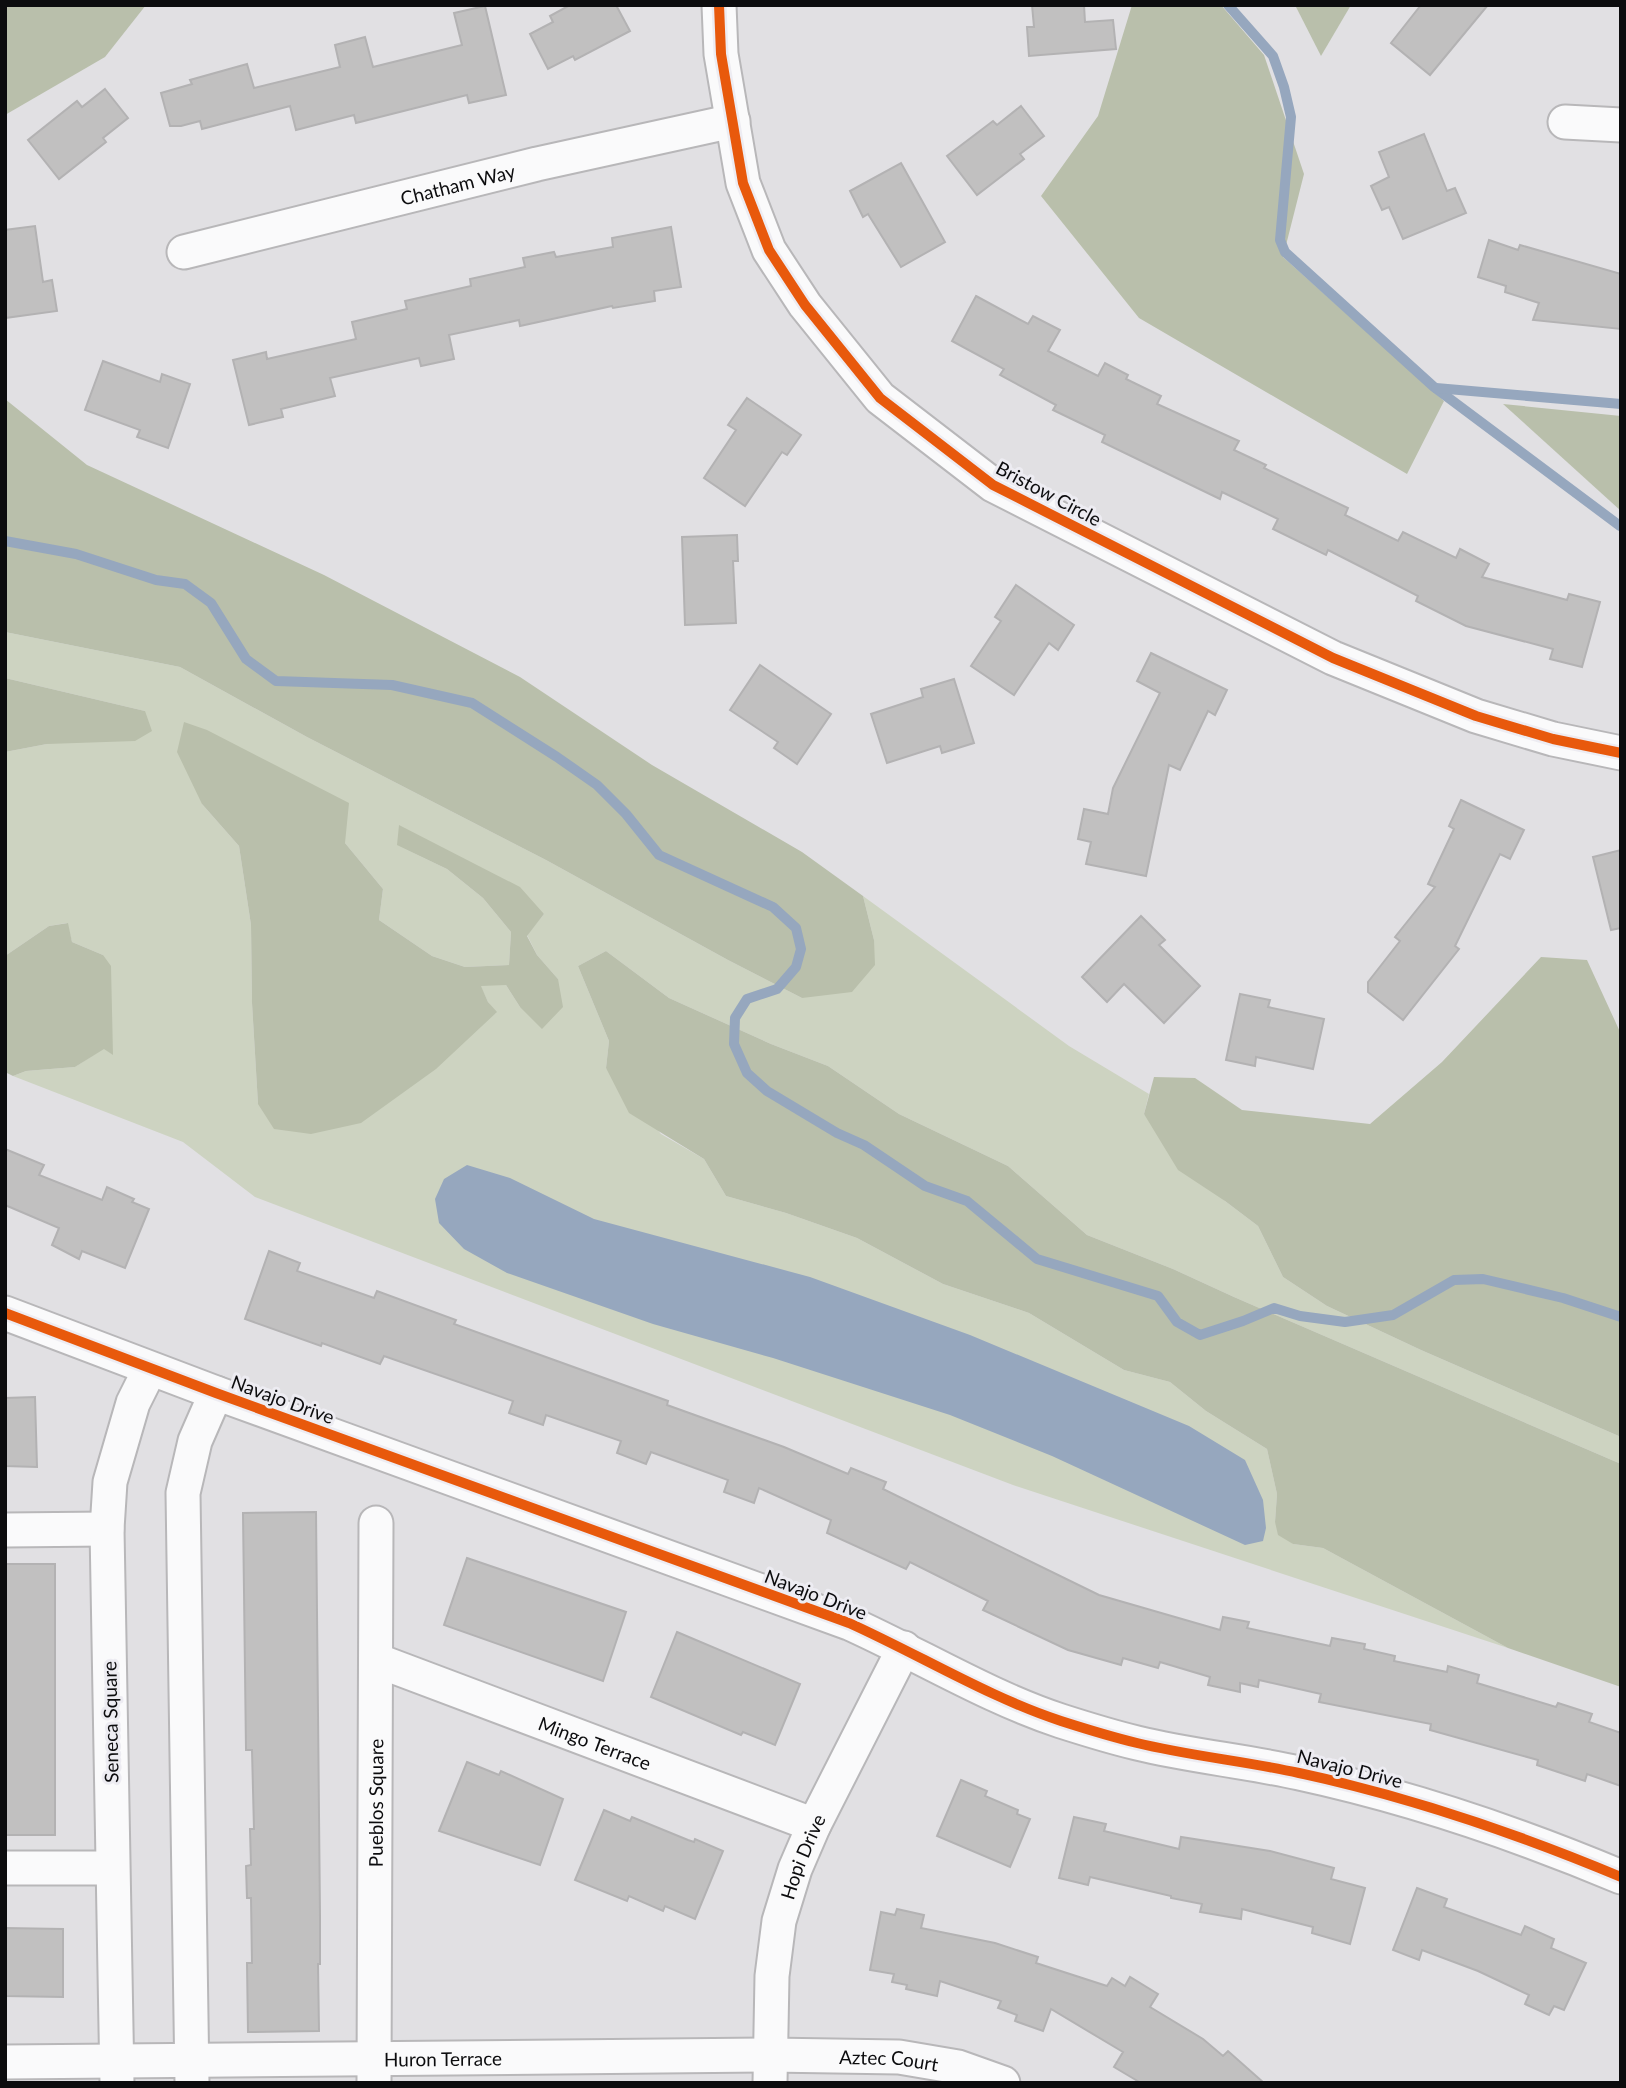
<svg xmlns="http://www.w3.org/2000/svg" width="1626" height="2088" font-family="Lato,sans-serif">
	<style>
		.green { fill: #cdd3c1; fill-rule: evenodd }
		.forest { fill: #b9bfab }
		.water { fill: #96a7be }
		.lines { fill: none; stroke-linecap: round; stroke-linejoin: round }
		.stream { stroke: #96a7be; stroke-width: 10 }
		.building { fill: #c1c0c0; stroke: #b3b2b3; stroke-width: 2 }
		.minor-casing { stroke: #b8b7b9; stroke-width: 37 }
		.minor { stroke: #fafafb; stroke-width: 33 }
		.cycleway-casing { stroke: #edecf2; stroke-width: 15 }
		.cycleway { stroke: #e8590c; stroke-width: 10 }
		.labels { text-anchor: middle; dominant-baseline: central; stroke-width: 6; stroke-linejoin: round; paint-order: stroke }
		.street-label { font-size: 19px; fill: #0c0c0e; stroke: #edecf2 }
	</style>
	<rect width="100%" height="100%" fill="#e1e0e3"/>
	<path class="green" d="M5,632L180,667L307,737L546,860L728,960L802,998L874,940L863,896L1069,1046L1149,1094L1144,1114L1225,1201L1258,1226L1283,1277L1327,1306L1421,1350L1621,1437V1464L1234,1297L1173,1269L1087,1235L1008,1166L899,1114L828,1066L771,1044L669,998L606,951L578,966L609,1041L606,1068L661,1134L704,1159L726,1196L786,1213L857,1238L943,1284L1029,1313L1124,1370L1170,1382L1206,1411L1267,1449L1277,1494L1275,1522L1293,1544L1323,1548L1508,1648L1013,1485L255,1197L183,1142L13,1076L26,1071L75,1067L104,1048L112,1054L103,955L72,942L67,923L49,926L5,956V752L47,744L145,711L5,678ZM202,804L345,843L383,889L379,920L432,956L465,967L509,965L511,932L483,898L447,869L397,845L544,914L527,935L537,955L558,979L520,1007L506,985H480L488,1002L496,1013L258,1104L252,1003L251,925L239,846Z"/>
	<g class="forest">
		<polygon points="5,5 146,5 105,57 5,115"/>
		<polygon points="1132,5 1221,5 1264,55 1304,174 1283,257 1444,401 1407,474 1139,318 1041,196 1098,116"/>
		<polygon points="1295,5 1351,5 1321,56"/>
		<polygon points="5,399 87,465 324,575 520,677 652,765 802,852 863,896 874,940 875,965 852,992 802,998 728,960 546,860 307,737 180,667 5,632"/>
		<polygon points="1503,404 1621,416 1621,511"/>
		<polygon points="5,678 145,711 152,731 135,741 47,744 5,752"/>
		<polygon points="184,722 207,730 349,803 345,843 383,889 379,920 432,956 465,967 509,965 511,932 483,898 447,869 397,845 399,825 520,887 544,914 527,936 537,955 558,979 563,1007 542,1029 520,1007 506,985 481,986 488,1002 497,1012 436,1069 361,1123 311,1134 274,1129 258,1104 252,1003 251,925 239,846 202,804 177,752"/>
		<polygon points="68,923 72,942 103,955 111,966 113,1055 104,1049 75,1067 26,1071 13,1076 5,1072 5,956 49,926"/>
		<polygon points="606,951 669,998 771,1044 828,1066 899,1114 1008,1166 1087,1235 1173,1269 1234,1297 1621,1464 1621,1687 1508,1648 1323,1548 1293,1544 1278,1535 1275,1522 1277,1494 1267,1449 1206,1411 1170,1382 1124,1370 1029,1313 943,1284 857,1238 786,1213 726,1196 704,1159 629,1113 606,1068 609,1041 578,966"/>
		<polygon points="1541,957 1587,960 1621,1034 1621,1437 1421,1350 1327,1306 1283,1277 1258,1226 1225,1201 1178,1170 1144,1114 1154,1077 1195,1078 1242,1110 1370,1124 1442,1062"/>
	</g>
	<polygon class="water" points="467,1165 510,1178 594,1219 810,1277 970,1335 1189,1426 1245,1460 1263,1500 1266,1528 1263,1541 1245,1545 1052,1456 950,1415 773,1358 653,1324 507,1273 464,1249 439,1223 435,1199 444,1179"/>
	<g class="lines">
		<g class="stream">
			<polyline points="1228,5 1273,56 1284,87 1291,117 1280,240 1285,252 1434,387 1620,526"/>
			<polyline points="1436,388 1621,404"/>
			<polyline points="5,541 76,554 156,580 185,584 211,603 246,659 276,681 392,685 472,703 557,757 597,785 626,814 659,855 773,907 796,928 801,949 796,967 777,989 747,999 735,1018 734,1044 747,1073 767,1091 837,1133 864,1145 925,1186 967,1201 1037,1259 1158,1296 1177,1322 1200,1335 1243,1321 1274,1308 1300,1316 1345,1322 1393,1315 1454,1280 1483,1279 1563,1298 1621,1317"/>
		</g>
	</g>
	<g class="building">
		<polygon points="570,5 616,5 630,31 575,60 573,56 548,69 530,34 553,22 550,16"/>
		<polygon points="1032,5 1084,5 1085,22 1113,20 1116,49 1029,56 1027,27 1034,27"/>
		<polygon points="1421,5 1488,5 1430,75 1391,43"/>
		<polygon points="485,6 506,95 469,103 467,95 356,123 354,115 296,130 290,106 202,129 200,121 181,126 170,126 161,93 192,84 190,80 247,64 254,88 340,67 335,45 365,37 373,67 462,45 454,13"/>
		<polygon points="105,89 128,118 103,138 106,142 59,179 28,140 77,101 82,107"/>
		<polygon points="1021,106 1044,136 1020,154 1024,159 977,195 947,156 993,121 997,125"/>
		<polygon points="1424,134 1447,191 1455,188 1466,213 1403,239 1389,207 1382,210 1371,186 1389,177 1379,152"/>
		<polygon points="901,163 945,242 901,267 868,214 863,217 850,191"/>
		<polygon points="35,226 43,282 52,280 57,311 5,318 5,230"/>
		<polygon points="671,227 681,287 654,291 655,301 613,308 612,306 520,326 519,320 449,335 454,359 421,366 419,358 330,378 335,396 281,409 283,417 249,425 233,360 266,352 267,359 356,339 352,322 407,309 405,301 471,286 470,279 525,267 523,258 554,252 556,257 613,247 612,238"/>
		<polygon points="1489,240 1518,250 1520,245 1621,274 1621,329 1533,320 1539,303 1505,292 1506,286 1478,277"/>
		<polygon points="976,296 1028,324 1033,316 1060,330 1048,351 1098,376 1105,363 1128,375 1126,379 1161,396 1157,404 1239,441 1234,450 1266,465 1264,468 1348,508 1345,515 1398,541 1403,532 1456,558 1460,549 1489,564 1482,577 1567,600 1569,594 1600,602 1582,667 1550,659 1553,649 1466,626 1416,601 1418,596 1381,577 1328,550 1326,555 1273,529 1278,519 1222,492 1220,499 1102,442 1105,435 1053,410 1056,405 1000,375 1004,369 952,341"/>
		<polygon points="103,361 160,382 162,374 190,384 168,448 137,437 140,430 85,410"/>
		<polygon points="747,398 801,435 787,455 782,452 745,506 704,478 736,430 728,425"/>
		<polygon points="737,535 738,561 733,561 736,623 685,625 682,537"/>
		<polygon points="1016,585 1074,625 1058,650 1049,643 1014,695 971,666 1001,621 995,617"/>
		<polygon points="1151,653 1227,690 1215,715 1208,711 1180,770 1169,765 1146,876 1086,864 1091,842 1078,839 1084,809 1108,814 1113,788 1160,693 1137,681"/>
		<polygon points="760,665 831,714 797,764 774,748 778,742 730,710"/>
		<polygon points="954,679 974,743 942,753 940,746 887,763 871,714 923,697 921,689"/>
		<polygon points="1461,800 1524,830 1510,859 1500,854 1455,946 1459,949 1403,1020 1368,992 1368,982 1400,941 1395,937 1435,887 1428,884 1454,829 1449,826"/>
		<polygon points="1621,850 1621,928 1611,930 1593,857"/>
		<polygon points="1141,916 1165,940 1159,945 1200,986 1164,1023 1124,984 1107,1002 1082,977"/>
		<polygon points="1240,994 1270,1000 1268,1007 1324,1019 1313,1069 1256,1057 1255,1066 1226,1060"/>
		<polygon points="5,1149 44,1165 39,1175 102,1200 107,1187 134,1199 132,1202 149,1209 125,1268 82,1251 79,1259 52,1245 59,1228 5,1205"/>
		<polygon points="269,1251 300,1263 297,1271 374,1298 377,1291 456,1320 454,1324 668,1401 667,1405 784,1447 848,1474 851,1468 886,1482 883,1489 1099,1595 1220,1630 1223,1617 1249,1622 1247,1628 1330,1646 1332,1638 1365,1644 1364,1649 1395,1656 1394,1661 1447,1672 1448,1666 1479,1675 1477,1683 1556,1707 1558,1703 1592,1714 1589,1722 1621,1733 1621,1786 1587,1774 1585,1781 1537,1765 1538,1760 1430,1730 1431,1724 1319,1702 1321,1694 1259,1680 1258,1687 1240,1683 1240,1692 1208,1685 1210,1677 1160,1662 1158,1668 1123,1658 1121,1665 1068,1650 983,1610 988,1601 910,1562 906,1569 827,1533 831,1520 759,1488 754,1503 724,1492 728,1480 651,1452 646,1464 617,1453 621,1441 546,1415 543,1425 509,1413 513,1401 384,1356 380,1364 322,1343 321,1346 245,1319"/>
		<polygon points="35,1397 37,1467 5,1466 5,1398"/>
		<polygon points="316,1512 320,1916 320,1964 318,1964 319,2031 248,2032 247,1963 252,1963 251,1898 247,1898 246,1866 251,1865 250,1829 254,1829 252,1750 246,1750 243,1513"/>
		<polygon points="467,1558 626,1612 603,1681 444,1625"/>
		<rect x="5" y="1564" width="50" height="271"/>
		<polygon points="677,1632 800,1684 775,1745 743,1732 741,1735 651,1697"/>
		<polygon points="467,1762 499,1775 501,1771 563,1799 540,1865 439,1831"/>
		<polygon points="961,1780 987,1791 985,1796 1018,1810 1017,1814 1030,1819 1010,1867 937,1836"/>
		<polygon points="604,1810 630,1821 632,1817 688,1840 694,1842 695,1839 723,1851 695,1919 665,1906 663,1911 629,1896 627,1901 575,1880"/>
		<polygon points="1074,1817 1106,1824 1104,1831 1179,1849 1181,1837 1270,1851 1334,1868 1331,1879 1365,1888 1350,1944 1312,1933 1313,1927 1242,1909 1241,1919 1200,1912 1202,1904 1171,1898 1171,1896 1090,1877 1088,1885 1059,1878"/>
		<polygon points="1417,1888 1447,1899 1444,1907 1521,1935 1525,1926 1554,1939 1551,1948 1586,1963 1564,2010 1554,2006 1549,2015 1525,2004 1529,1995 1478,1971 1422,1950 1419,1960 1393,1950"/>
		<polygon points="897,1909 924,1915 921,1928 995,1943 1038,1957 1036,1963 1107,1986 1112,1978 1125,1986 1130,1977 1158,1994 1150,2007 1203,2039 1223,2056 1228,2051 1264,2083 1141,2083 1114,2067 1123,2052 1051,2009 1043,2031 1015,2021 1017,2015 998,2008 1001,2001 940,1981 937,1996 906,1989 907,1985 892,1982 894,1974 870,1970 881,1912 895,1915"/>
		<polygon points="5,1928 63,1929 63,1997 5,1996"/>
	</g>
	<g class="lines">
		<defs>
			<g id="minor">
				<polyline points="719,5 721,54 743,183 769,250 805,305 880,398 993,485 1333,658 1476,716 1553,739 1621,753"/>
				<polyline points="1565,122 1621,125"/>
				<path id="s1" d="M184,252L537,164L733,121"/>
				<path d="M5,1313L216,1393L849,1623C920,1655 988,1697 1061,1721C1086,1729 1112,1737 1137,1743C1190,1756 1245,1761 1299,1773C1410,1797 1516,1833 1621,1877"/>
				<polyline points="5,1530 107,1529"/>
				<path id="s2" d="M376,1660L814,1825"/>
				<polyline points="5,1868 112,1868"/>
				<path id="s3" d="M5,2062L770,2055L899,2057L958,2067L1003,2083"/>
				<polyline points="117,2083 107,1529 110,1482 133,1403 150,1369"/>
				<polyline points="192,2083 183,1493 195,1441 216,1393"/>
				<path id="s4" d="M374,2083L376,1523"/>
				<path id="s5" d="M770,2083L772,1976L779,1921L795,1869L814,1825L904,1648"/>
			</g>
		</defs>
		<use href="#minor" class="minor-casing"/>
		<use href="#minor" class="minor"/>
		<defs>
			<g id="cycleway">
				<polyline points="719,5 721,54 743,183 769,250 805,305 880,398 993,485 1333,658 1476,716 1553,739 1621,753"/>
				<path d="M5,1313L216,1393L849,1623C920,1655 988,1697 1061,1721C1086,1729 1112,1737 1137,1743C1190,1756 1245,1761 1299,1773C1410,1797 1516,1833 1621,1877"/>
			</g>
		</defs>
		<use href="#cycleway" class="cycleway-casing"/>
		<use href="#cycleway" class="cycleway"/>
	</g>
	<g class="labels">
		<g class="street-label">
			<text stroke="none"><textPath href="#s1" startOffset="282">Chatham Way</textPath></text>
			<text transform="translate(1049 493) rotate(28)">Bristow Circle</text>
			<text transform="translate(283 1399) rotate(20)">Navajo Drive</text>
			<text transform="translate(816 1594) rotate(21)">Navajo Drive</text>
			<text transform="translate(110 1722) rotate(-91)">Seneca Square</text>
			<text stroke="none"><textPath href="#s2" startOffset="234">Mingo Terrace</textPath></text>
			<text transform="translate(1350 1768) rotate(14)">Navajo Drive</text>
			<text stroke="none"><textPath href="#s4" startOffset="280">Pueblos Square</textPath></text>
			<text stroke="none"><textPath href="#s5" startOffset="231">Hopi Drive</textPath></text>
			<text stroke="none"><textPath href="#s3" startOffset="438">Huron Terrace</textPath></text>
			<text stroke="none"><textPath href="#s3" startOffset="884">Aztec Court</textPath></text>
		</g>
	</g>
	<rect width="1626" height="2088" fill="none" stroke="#0c0c0e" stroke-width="14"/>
</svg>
